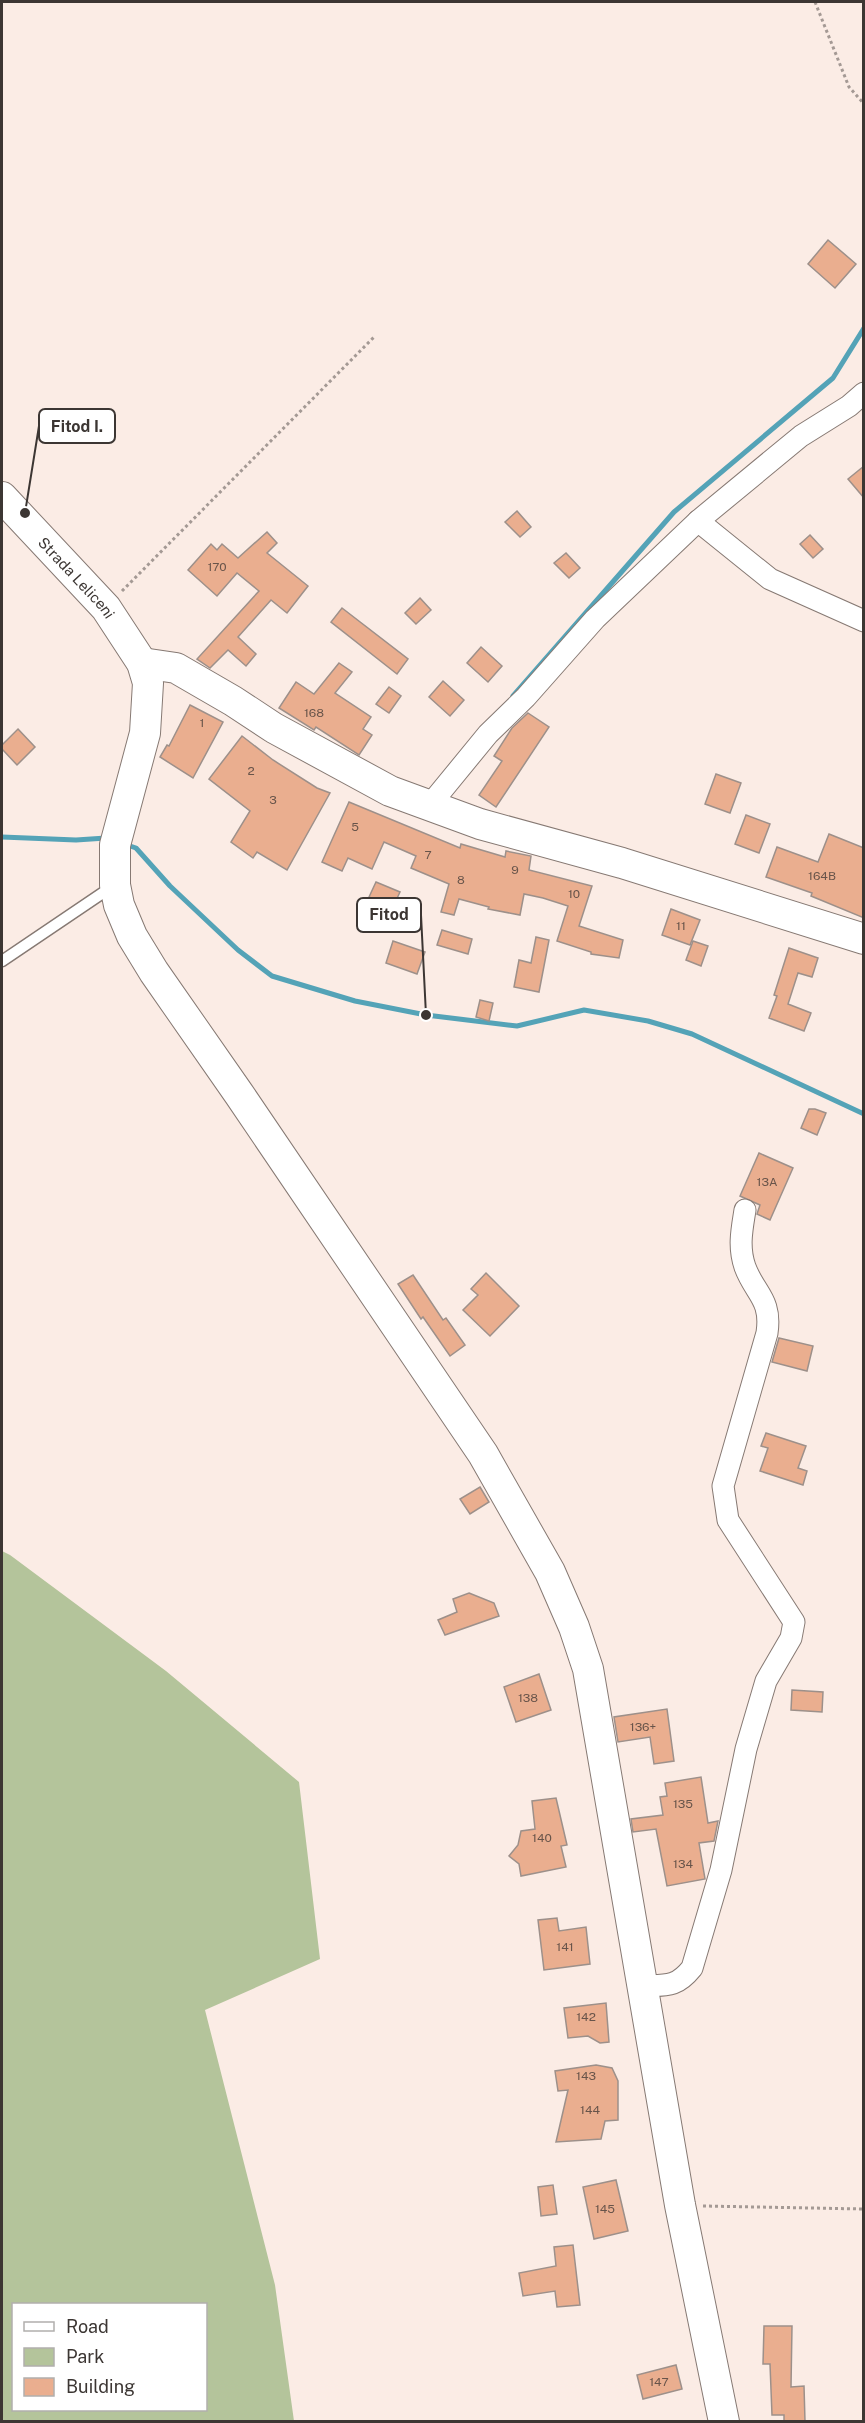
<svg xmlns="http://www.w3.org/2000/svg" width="865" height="2423" font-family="'Public Sans',sans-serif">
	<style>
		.green { fill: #b4c49b; fill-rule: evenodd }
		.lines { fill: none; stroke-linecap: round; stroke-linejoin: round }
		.stream { stroke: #54a3b7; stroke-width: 5 }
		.building { fill: #eaae8f; stroke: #9d908a; stroke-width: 1.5 }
		.lane-casing { stroke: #867973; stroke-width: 13 }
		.street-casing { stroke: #867973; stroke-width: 23 }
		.secondary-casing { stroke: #867973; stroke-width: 32 }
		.path { stroke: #a49994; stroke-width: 3; stroke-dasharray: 3 3; stroke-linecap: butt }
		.lane { stroke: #fff; stroke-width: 10 }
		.street { stroke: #fff; stroke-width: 21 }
		.secondary { stroke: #fff; stroke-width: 30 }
		.labels { text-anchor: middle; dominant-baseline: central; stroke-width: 4.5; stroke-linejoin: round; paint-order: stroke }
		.number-label { font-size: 12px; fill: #68544a }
		.street-label { font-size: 15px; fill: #3c3633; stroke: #fff }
		.leader { fill: none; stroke: #3c3633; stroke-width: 2 }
		.callout-dot { fill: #3c3633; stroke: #fff; stroke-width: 2 }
		.callout { fill: #fff; stroke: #3c3633; stroke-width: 2 }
		.callout-label { font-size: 16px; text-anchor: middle; font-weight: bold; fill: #3c3633 }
	</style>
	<rect width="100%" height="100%" fill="#fbece5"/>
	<path class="green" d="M2,1551L10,1555L166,1671L299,1782L320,1959L205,2010L275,2285L294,2421H2ZM14,2304H206V2410H14Z"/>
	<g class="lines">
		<g class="stream">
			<polyline points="513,696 674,512 833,378 864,328"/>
			<polyline points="2,837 76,840 106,838"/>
			<polyline points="124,844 136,848 170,886 238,950 272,976 355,1001 426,1015 517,1026 584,1010 648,1021 692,1034 864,1114"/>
		</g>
	</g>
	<g class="building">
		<polygon points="828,240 856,264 835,288 808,264"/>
		<polygon points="864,466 864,498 848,479"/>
		<polygon points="517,511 531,527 520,537 505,522"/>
		<polygon points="267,532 277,543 267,553 308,586 287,613 271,600 238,637 256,654 246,666 228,650 210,668 197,659 259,591 237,573 217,596 188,570 211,544 217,550 222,544 238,558"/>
		<polygon points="810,535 823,549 813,558 800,544"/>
		<polygon points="566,553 580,568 569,578 554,563"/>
		<polygon points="420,598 431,610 416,624 405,613"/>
		<polygon points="342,608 408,659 397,674 331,622"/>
		<polygon points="481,647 502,666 488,682 467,663"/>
		<polygon points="339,663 352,672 335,693 371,717 363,729 372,735 359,755 316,727 314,730 279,708 296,682 314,694"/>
		<polygon points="443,681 464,700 450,716 429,697"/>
		<polygon points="389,687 401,696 389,713 376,704"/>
		<polygon points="190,705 223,722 193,778 160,757 167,745 169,746"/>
		<polygon points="528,713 549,727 496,807 479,795 502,761 494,756 512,728"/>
		<polygon points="18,729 35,747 17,765 2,749 2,745"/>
		<polygon points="242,736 273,760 317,788 330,793 287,870 257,852 253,858 231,842 250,811 209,779"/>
		<polygon points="716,774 741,783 730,813 705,804"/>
		<polygon points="349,802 460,848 461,844 505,857 506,851 531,856 529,870 592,886 579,926 623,940 619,958 591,954 591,952 557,941 568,906 543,898 524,894 520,915 488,909 489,907 459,899 454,915 441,912 449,884 411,868 416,856 384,842 372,869 348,858 342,871 322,862"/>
		<polygon points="746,815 770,824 759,853 735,844"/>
		<polygon points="829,834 864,848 864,918 811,896 812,893 766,877 777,847 818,862"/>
		<polygon points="376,882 400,892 393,907 369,897"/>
		<polygon points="671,909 700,920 690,945 662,935"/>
		<polygon points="442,930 472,939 468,954 437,945"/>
		<polygon points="536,937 549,940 539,992 514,987 519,960 531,963"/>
		<polygon points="393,941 425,952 417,974 386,963"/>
		<polygon points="693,941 708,946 701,966 686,960"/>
		<polygon points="789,948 818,958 812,977 798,973 788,1004 811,1013 804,1031 769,1018 777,996 774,995"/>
		<polygon points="480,1000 493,1003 489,1021 476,1017"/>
		<polygon points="809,1109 815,1109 826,1113 817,1135 801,1128"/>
		<polygon points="759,1153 793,1168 770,1220 757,1214 760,1205 740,1196"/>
		<polygon points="486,1273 519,1306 490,1336 463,1310 478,1295 471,1289"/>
		<polygon points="413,1275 443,1320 446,1318 465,1345 450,1356 423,1317 421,1319 398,1284"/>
		<polygon points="779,1338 813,1346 807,1371 772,1362"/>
		<polygon points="766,1433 806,1446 798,1468 807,1471 803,1485 760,1471 768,1448 761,1446"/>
		<polygon points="480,1487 489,1502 470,1514 460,1499"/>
		<polygon points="469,1593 494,1603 499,1616 445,1635 438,1620 457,1612 453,1599"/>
		<polygon points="539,1674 551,1710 516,1722 504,1687"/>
		<polygon points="792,1690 823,1692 822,1712 791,1710"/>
		<polygon points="667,1709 674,1761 654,1764 650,1737 618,1742 614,1717"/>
		<polygon points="701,1777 708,1823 718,1821 714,1841 699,1843 705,1879 667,1886 656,1829 633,1832 631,1819 663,1815 660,1797 667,1796 665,1783"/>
		<polygon points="556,1798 567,1845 561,1846 566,1867 521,1876 519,1864 509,1856 518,1845 521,1831 535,1829 532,1801"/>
		<polygon points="557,1918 559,1931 586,1927 590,1964 544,1970 538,1920"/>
		<polygon points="606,2003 609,2042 600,2043 588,2036 568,2038 564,2008"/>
		<polygon points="596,2065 612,2068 618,2081 618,2120 605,2121 601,2139 556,2142 568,2090 558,2091 555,2071"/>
		<polygon points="616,2180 628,2231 594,2239 583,2187"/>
		<polygon points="553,2185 557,2214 541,2216 538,2187"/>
		<polygon points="573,2245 580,2305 557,2307 555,2291 523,2296 519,2273 556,2266 554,2247"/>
		<polygon points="764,2326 792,2326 791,2387 804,2386 805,2421 784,2421 784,2415 772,2415 770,2364 763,2364"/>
		<polygon points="676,2365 682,2389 643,2399 637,2375"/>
	</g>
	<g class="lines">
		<defs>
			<polyline id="lane" points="2,961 113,886"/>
			<g id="street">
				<polyline points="698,521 770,579 864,621"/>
				<polyline points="429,806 488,734 526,697 595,619 698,521 801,436 849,406 864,393"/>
				<path d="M642,1986C666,1985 676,1988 692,1968L721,1870L746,1749L766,1681L791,1638L794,1622L728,1520L723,1486L767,1333C772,1299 755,1294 745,1267C738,1247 742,1229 745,1210"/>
			</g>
			<g id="secondary">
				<path id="s1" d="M2,497L106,608L142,663L148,683L145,733L115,845V885L119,905L132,936L154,972L239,1094L483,1454L550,1572L574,1627L588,1669L680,2205L724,2422"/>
				<polyline points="142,663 176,668 233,701 274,728 390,791 480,824 622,863 864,939"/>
			</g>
		</defs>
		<use href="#lane" class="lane-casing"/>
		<use href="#street" class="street-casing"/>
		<use href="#secondary" class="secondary-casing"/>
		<g class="path">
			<polyline points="815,2 849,87 864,104"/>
			<polyline points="122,591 375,336"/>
			<polyline points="703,2206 864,2209"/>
		</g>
		<use href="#lane" class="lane"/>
		<use href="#street" class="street"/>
		<use href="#secondary" class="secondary"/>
	</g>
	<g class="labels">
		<g class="number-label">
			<text x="217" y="567">170</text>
			<text x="314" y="713">168</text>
			<text x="202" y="723">1</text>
			<text x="251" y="771">2</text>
			<text x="273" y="800">3</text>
			<text x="355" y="827">5</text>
			<text x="428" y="855">7</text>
			<text x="515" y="870">9</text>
			<text x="822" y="876">164B</text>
			<text x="461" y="880">8</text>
			<text x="574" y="894">10</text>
			<text x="681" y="926">11</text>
			<text x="767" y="1182">13A</text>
			<text x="528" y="1698">138</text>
			<text x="643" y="1727">136+</text>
			<text x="683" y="1804">135</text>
			<text x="542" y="1838">140</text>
			<text x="683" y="1864">134</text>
			<text x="565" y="1947">141</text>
			<text x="586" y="2017">142</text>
			<text x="586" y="2076">143</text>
			<text x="590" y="2110">144</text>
			<text x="605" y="2209">145</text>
			<text x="659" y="2382">147</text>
		</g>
		<g class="street-label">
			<text stroke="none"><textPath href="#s1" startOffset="110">Strada Leliceni</textPath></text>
		</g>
	</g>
	<path class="leader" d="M25 513L39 426M426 1015L421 915"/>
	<g class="callout-dot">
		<circle cx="25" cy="513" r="6"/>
		<circle cx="426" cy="1015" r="6"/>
	</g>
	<g class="callout">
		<rect x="39" y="409" width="76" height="34" rx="6"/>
		<rect x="357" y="898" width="64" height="34" rx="6"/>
	</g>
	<g class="callout-label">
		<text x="77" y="432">Fitod I.</text>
		<text x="389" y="920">Fitod</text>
	</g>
	<rect width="865" height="2423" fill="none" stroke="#3c3633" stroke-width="6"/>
	<rect x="12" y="2303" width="195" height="108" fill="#ffffff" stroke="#b1afad" stroke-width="1.5"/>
	<rect x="24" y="2322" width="30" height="9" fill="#ffffff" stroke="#b1afad" stroke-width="1.5"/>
	<text x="66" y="2333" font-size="18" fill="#3c3633">Road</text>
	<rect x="24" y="2348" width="30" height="18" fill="#b4c49b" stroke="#b1afad" stroke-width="1.5"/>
	<text x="66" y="2363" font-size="18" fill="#3c3633">Park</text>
	<rect x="24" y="2378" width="30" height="18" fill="#eaae8f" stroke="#b1afad" stroke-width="1.5"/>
	<text x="66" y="2393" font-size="18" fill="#3c3633">Building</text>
</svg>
